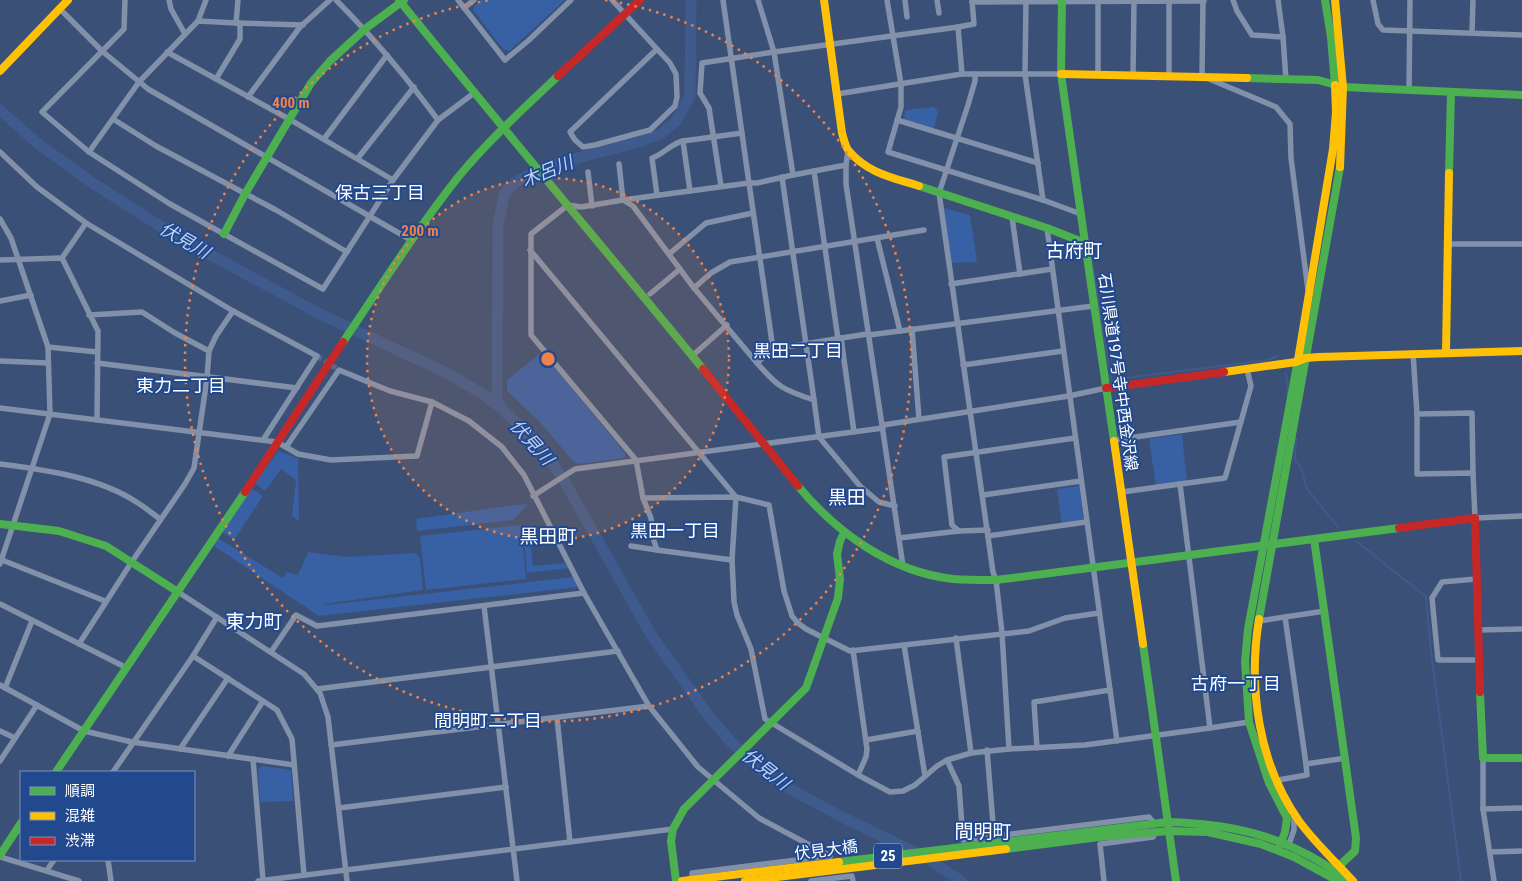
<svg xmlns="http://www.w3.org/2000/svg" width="1522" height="881" font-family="'Roboto Condensed','Noto Sans JP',sans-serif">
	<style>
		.green { fill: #3760a5 }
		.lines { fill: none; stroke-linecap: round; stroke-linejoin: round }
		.stream { stroke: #3f5a8c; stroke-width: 2 }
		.river { stroke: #3f5a8c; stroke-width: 11 }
		.street-tunnel { stroke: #586a8b; stroke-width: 5.5; stroke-dasharray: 5.5 3; stroke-linecap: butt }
		.street { stroke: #8291a9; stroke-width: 5.5 }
		.fast { stroke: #4caf50; stroke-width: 8 }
		.slow { stroke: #ffc107; stroke-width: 8 }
		.jam { stroke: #c62828; stroke-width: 8 }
		.ring { fill: none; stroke: #ee8249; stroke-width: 2.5; stroke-dasharray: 2.5 5 }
		.labels { text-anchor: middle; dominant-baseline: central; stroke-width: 4; stroke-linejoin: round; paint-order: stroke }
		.shield { fill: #22498e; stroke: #bdc8dd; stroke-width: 1 }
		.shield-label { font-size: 15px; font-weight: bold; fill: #fff }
		.street-label { font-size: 16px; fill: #fff; stroke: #22498e }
		.water-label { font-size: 18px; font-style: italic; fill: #bed2f3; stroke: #22498e }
		.neighbourhood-label { font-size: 18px; fill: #fff; stroke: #22498e }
		.quarter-label { font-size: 19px; fill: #fff; stroke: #22498e }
		.centre { fill: #ee8249; stroke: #22498e; stroke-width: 2.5 }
		.ring-label { font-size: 15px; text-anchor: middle; font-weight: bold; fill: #ee8249; stroke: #22498e; stroke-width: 4; stroke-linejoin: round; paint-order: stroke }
	</style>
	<rect width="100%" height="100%" fill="#3a5076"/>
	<g class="green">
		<polygon points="481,0 565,0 509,51 503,49 473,10 475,5"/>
		<polygon points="934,107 938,112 934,128 927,130 904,124 905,110"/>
		<polygon points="944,208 970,215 977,262 951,263"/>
		<polygon points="542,352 625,453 625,458 578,464 574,462 540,422 507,391 507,380"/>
		<polygon points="1182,434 1187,483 1156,487 1149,439"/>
		<polygon points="278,451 298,458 299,521 292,516 296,480 281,469 265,491 255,483"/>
		<polygon points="1079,486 1084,523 1062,526 1057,489"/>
		<polygon points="251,488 263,496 234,540 222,532"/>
		<polygon points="528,504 513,520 417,531 416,519 508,506"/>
		<polygon points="521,525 526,579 426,590 420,536"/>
		<polygon points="218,538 283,578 287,572 298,575 308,552 346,557 416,553 420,558 423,590 325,604 327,605 573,577 579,587 319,616 214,546"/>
		<polygon points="530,539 533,566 565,563 568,568 527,573 524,540"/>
		<polygon points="262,766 291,770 293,801 260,802 258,769"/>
	</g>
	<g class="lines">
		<g class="stream">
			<polyline points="1090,249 1111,380 1267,360 1278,356"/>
			<polyline points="1286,374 1288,385 1287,396"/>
			<polyline points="1296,438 1295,459 1301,468 1307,489 1339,528"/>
			<polyline points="1356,541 1426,597 1431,651 1461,881"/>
		</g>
		<g class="river">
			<polyline points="0,110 37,143 94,184 174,235 318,313 447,373 481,393 500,407 541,447 565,482 650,633 708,715 730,741 762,771 790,789 844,818 927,858 961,881"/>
			<polyline points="500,407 497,397 498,224 504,196 508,189 516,182 527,176 552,165 642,141 662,133 676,121 690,96 691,0"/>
		</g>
		<polyline class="street-tunnel" points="317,356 339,370"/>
		<g class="street">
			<path d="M125,0L124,29L42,112L89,152L170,204L323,289L393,180L438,120C407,78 373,37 336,0"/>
			<polyline points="169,0 171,9 185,34"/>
			<polyline points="458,0 505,60 529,40 571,0"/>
			<polyline points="612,0 657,49"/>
			<polyline points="723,0 749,183 623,200 581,207 568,205 531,234 531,335 636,460 643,498 651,518 654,541 657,550 732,560"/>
			<polyline points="887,0 901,84 901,107 888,152 1043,200 1081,214"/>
			<polyline points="905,0 907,17"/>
			<polyline points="937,0 939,13"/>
			<polyline points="1026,0 1025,74 1043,200"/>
			<polyline points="1098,0 1098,75"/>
			<polyline points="1169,0 1169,76"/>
			<polyline points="1203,0 1202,76 1276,107 1290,124 1291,158 1308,290"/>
			<polyline points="1233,0 1237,11 1252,35 1283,37"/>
			<polyline points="1278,0 1283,37 1286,80"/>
			<polyline points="1373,0 1378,24 1383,30 1522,35"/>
			<polyline points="972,2 1204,1"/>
			<polyline points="59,8 102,51 148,89 411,240"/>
			<polyline points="464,8 474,0"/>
			<polyline points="198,21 206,0"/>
			<polyline points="236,23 303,25"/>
			<polyline points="958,27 974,24 972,0"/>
			<polyline points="1472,33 1473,0"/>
			<polygon points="657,49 670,63 676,74 677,97 675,106 650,130 595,145 583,147 575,140 570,132"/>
			<polyline points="167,52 289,119 393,180"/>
			<polyline points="1133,76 1134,0"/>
			<polyline points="216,79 240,39 240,23"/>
			<polyline points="1409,91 1410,0"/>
			<polyline points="837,94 962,74 975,74"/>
			<polyline points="248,97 300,27 330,0"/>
			<polyline points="113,119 156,146 276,210 347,252"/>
			<polyline points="438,120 474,93"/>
			<polyline points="897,120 1038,163"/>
			<polyline points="324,139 387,55"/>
			<polyline points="848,150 846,165 846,184 903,566"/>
			<polyline points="0,152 37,187 86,223 233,311 317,356 263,440"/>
			<polyline points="89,152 139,82 198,21 236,23 238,0"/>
			<polyline points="358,158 414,87"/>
			<polyline points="619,164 623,200"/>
			<polyline points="814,171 838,339"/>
			<polyline points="588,172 592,206"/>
			<polyline points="793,175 846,165"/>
			<polyline points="782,177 814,400"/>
			<polyline points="721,186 709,108 700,93 702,63 774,52 758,0"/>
			<polyline points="690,191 683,141 742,133"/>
			<path d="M657,195L652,158C664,154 672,143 683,141"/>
			<polyline points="623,200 633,206 694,288 757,363"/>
			<polyline points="1012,217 1020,274"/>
			<polyline points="0,219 11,238 48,347 50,414 0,564"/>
			<polyline points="1047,228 1117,741"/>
			<polyline points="877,238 900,331"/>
			<polyline points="1449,244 1522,244"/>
			<polyline points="530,250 736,497 732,560 734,602 737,615 751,649 765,719 858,775 890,792 903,791 915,785 937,766 947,760 971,753 1009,749 1002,633 996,580 993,572 939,193 968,105 975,81 975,74 1061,74"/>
			<polyline points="669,254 706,223 753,213"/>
			<polyline points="62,258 86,223"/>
			<polyline points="0,260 62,258 98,331 97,420"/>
			<polyline points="951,284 1052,269"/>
			<polyline points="694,288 711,273 730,262 924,230"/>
			<polyline points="650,294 680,269"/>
			<polyline points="0,301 31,295"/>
			<polyline points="89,315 142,312 175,333 209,351"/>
			<polyline points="912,329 919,419"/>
			<polyline points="841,338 854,432"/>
			<polyline points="48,347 97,352"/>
			<polyline points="773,349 867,334 869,335 1093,306"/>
			<polyline points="1413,353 1417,414 1417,474 1473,473 1475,518 1522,516"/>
			<polyline points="692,356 727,325"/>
			<polyline points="0,361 48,363"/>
			<polyline points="97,363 297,388"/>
			<polyline points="963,365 1063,351"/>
			<polyline points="1247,369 1251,386 1225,478 1180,484 1210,728 1249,722"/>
			<polyline points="0,408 277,442 298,454 331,460 417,456 432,402"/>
			<polyline points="1417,414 1472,413 1473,473"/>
			<polyline points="883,425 1069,396 1106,388"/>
			<polyline points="1114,440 1241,422"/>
			<polyline points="286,447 339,370 390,391 432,402 469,421 502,447 524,475 584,593"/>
			<path d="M0,464C46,470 99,477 138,503C146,508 153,514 160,519"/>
			<polyline points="1122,492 1180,484"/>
			<polyline points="983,495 1081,481"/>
			<polyline points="533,496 575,469 883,428"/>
			<polyline points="643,498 736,497 769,505 784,591 792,616 798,623 806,629 850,651 1029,631 1065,618 1099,613"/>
			<path d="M895,506L879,502L860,486L819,437L814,400C783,390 778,387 757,363L773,349L749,183H757L793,175L774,52L958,27L962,74"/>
			<polyline points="988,530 959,531 952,525 944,457 1075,438"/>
			<polyline points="988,536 1086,522"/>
			<polyline points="899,538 959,531"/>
			<polyline points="631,546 657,550"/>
			<polyline points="2,560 105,601"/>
			<polyline points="1476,579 1442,582 1432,598 1438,660 1478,660"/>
			<polyline points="178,592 304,674 320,693 328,717 347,881"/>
			<polyline points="0,604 127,668"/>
			<polyline points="484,606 517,881"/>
			<polyline points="1285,617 1306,764 1346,758"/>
			<polyline points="1259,621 1325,611"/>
			<polyline points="1478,630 1522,629"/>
			<polyline points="956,638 971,753"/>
			<polyline points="79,644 131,563 185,484 194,468 207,378 209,351 216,336 233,311"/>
			<polyline points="904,645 925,776"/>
			<polyline points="853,650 867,749 866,757 858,775"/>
			<polyline points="271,652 296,615 317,626 584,593 649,706 698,767 759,818 830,856"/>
			<polyline points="193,656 277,710 292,739 304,875"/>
			<polyline points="0,685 84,731 132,742 294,765"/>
			<polyline points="5,688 32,621"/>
			<polyline points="317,689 618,651"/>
			<polyline points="557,718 570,842"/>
			<polyline points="0,731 15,738"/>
			<polyline points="866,740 918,731"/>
			<polyline points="331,745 649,706"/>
			<polyline points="1037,748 1034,702 1110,690"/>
			<polyline points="180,749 228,678"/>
			<polyline points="1009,749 1085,745 1210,728"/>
			<polyline points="987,750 994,836"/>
			<polyline points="228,756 263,701"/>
			<polyline points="1483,758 1483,809 1522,808"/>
			<polyline points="253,759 263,880"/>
			<polyline points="947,760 959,786 963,840 1149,817 1155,824"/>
			<polyline points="0,761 37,705"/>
			<polyline points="113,772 193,656 217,617"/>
			<polyline points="1278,780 1307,775 1306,764"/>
			<polyline points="339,808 506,787"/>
			<polyline points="1483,809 1494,881"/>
			<polyline points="1288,847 1294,830 1294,815"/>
			<polyline points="1490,852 1522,851"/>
			<polyline points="0,857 79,881"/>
			<polyline points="108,860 111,881"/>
			<polyline points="47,870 54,860"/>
			<polyline points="258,881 673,829"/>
			<polyline points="692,881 692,873 830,856"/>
			<polyline points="811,881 852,876 853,881"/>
			<polyline points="1104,881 1100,844 1153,837 1156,832"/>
		</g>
		<g class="fast">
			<path d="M399,0C499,124 602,246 703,369"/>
			<polyline points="1062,0 1061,74 1085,243"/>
			<polyline points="1325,0 1331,37 1335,85"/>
			<polyline points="1247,78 1318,80 1343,87 1522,95"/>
			<polyline points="1449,173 1451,92"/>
			<polyline points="919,186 1047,228 1085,243 1114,441"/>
			<polyline points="224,234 245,194 311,83 330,61 365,29 404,0"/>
			<path d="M343,342C381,286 417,229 459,176C489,140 524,108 558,76"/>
			<path d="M798,486C837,533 891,572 953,579C967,580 982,580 996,580L1399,528"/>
			<polyline points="0,524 59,531 106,546 178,592"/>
			<polyline points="1314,539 1356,838 1355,851 1337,868"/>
			<polyline points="1259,619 1340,167"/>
			<polyline points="1143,644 1176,881"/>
			<polyline points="1480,692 1483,758 1522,758"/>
			<polyline points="56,772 245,492"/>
			<polyline points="1280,846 1285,832 1287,818 1269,783 1249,722 1245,661 1248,629 1298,360"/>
			<polyline points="1006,849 1099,837 1169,831 1208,832 1261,844 1294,857 1338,881"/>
			<polyline points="0,855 21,823"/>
			<path d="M839,862L1168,822C1239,824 1291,838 1349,881"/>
			<polyline points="676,881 671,841 673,829 684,809 806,688 838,598 840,579 837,554 840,541 844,533"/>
		</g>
		<g class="slow">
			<path d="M824,0L842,133C844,139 845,147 849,151C867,173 894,178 919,186"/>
			<polyline points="1335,0 1343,87 1340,167"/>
			<polyline points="0,71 68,0"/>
			<polyline points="1061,74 1247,78"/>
			<polyline points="1446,352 1449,173"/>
			<polyline points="1298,360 1333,149 1336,112 1335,85"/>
			<polyline points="1224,372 1296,362 1306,358 1319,357 1522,351"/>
			<polyline points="1114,441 1143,644"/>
			<path d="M1259,619C1248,687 1258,763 1299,821C1315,843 1335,861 1353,881"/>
			<polyline points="682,881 839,862"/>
			<polyline points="745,881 1006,849"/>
		</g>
		<g class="jam">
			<polyline points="558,76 640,0"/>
			<polyline points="703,369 798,486"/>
			<polyline points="1106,388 1224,372"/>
			<polyline points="245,492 343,342"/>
			<polyline points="1399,528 1475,518 1480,692"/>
		</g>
	</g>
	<circle cx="548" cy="359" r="181" fill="#ee8249" fill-opacity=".12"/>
	<g class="ring">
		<circle cx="548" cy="359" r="181"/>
		<path d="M605 0A363 363 0 1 1 491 0"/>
	</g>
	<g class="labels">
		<rect class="shield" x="874" y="843.5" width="28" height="25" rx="4"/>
		<g class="shield-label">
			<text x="888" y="856">25</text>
		</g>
		<g class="street-label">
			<text transform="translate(1118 372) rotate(82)">石川県道197号寺中西金沢線</text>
			<text transform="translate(826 850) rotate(-7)">伏見大橋</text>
		</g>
		<g class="water-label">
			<text transform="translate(547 171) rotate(-22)">木呂川</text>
			<text transform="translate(185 240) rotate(30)">伏見川</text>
			<text transform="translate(532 442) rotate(48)">伏見川</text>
			<text transform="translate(766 769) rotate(38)">伏見川</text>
		</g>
		<g class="neighbourhood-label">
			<text x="380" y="192">保古三丁目</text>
			<text x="798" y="350">黒田二丁目</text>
			<text x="181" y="385">東力二丁目</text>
			<text x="675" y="530">黒田一丁目</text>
			<text x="1236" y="683">古府一丁目</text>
			<text x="488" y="720">間明町二丁目</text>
		</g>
		<g class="quarter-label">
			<text x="1074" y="250">古府町</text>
			<text x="847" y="497">黒田</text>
			<text x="548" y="536">黒田町</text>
			<text x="254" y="621">東力町</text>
			<text x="983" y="831">間明町</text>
		</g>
	</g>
	<circle cx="548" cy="359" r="8" class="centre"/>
	<g class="ring-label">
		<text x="291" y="108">400 m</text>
		<text x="420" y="236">200 m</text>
	</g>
	<rect x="20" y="771" width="175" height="90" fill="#22498e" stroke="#7a92bb"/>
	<rect x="30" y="787" width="25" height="8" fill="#4caf50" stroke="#7a92bb"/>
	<text x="65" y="796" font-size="15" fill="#ffffff">順調</text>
	<rect x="30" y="812" width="25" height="8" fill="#ffc107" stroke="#7a92bb"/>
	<text x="65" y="821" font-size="15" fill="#ffffff">混雑</text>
	<rect x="30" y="837" width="25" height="8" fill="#c62828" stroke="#7a92bb"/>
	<text x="65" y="846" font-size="15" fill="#ffffff">渋滞</text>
</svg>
